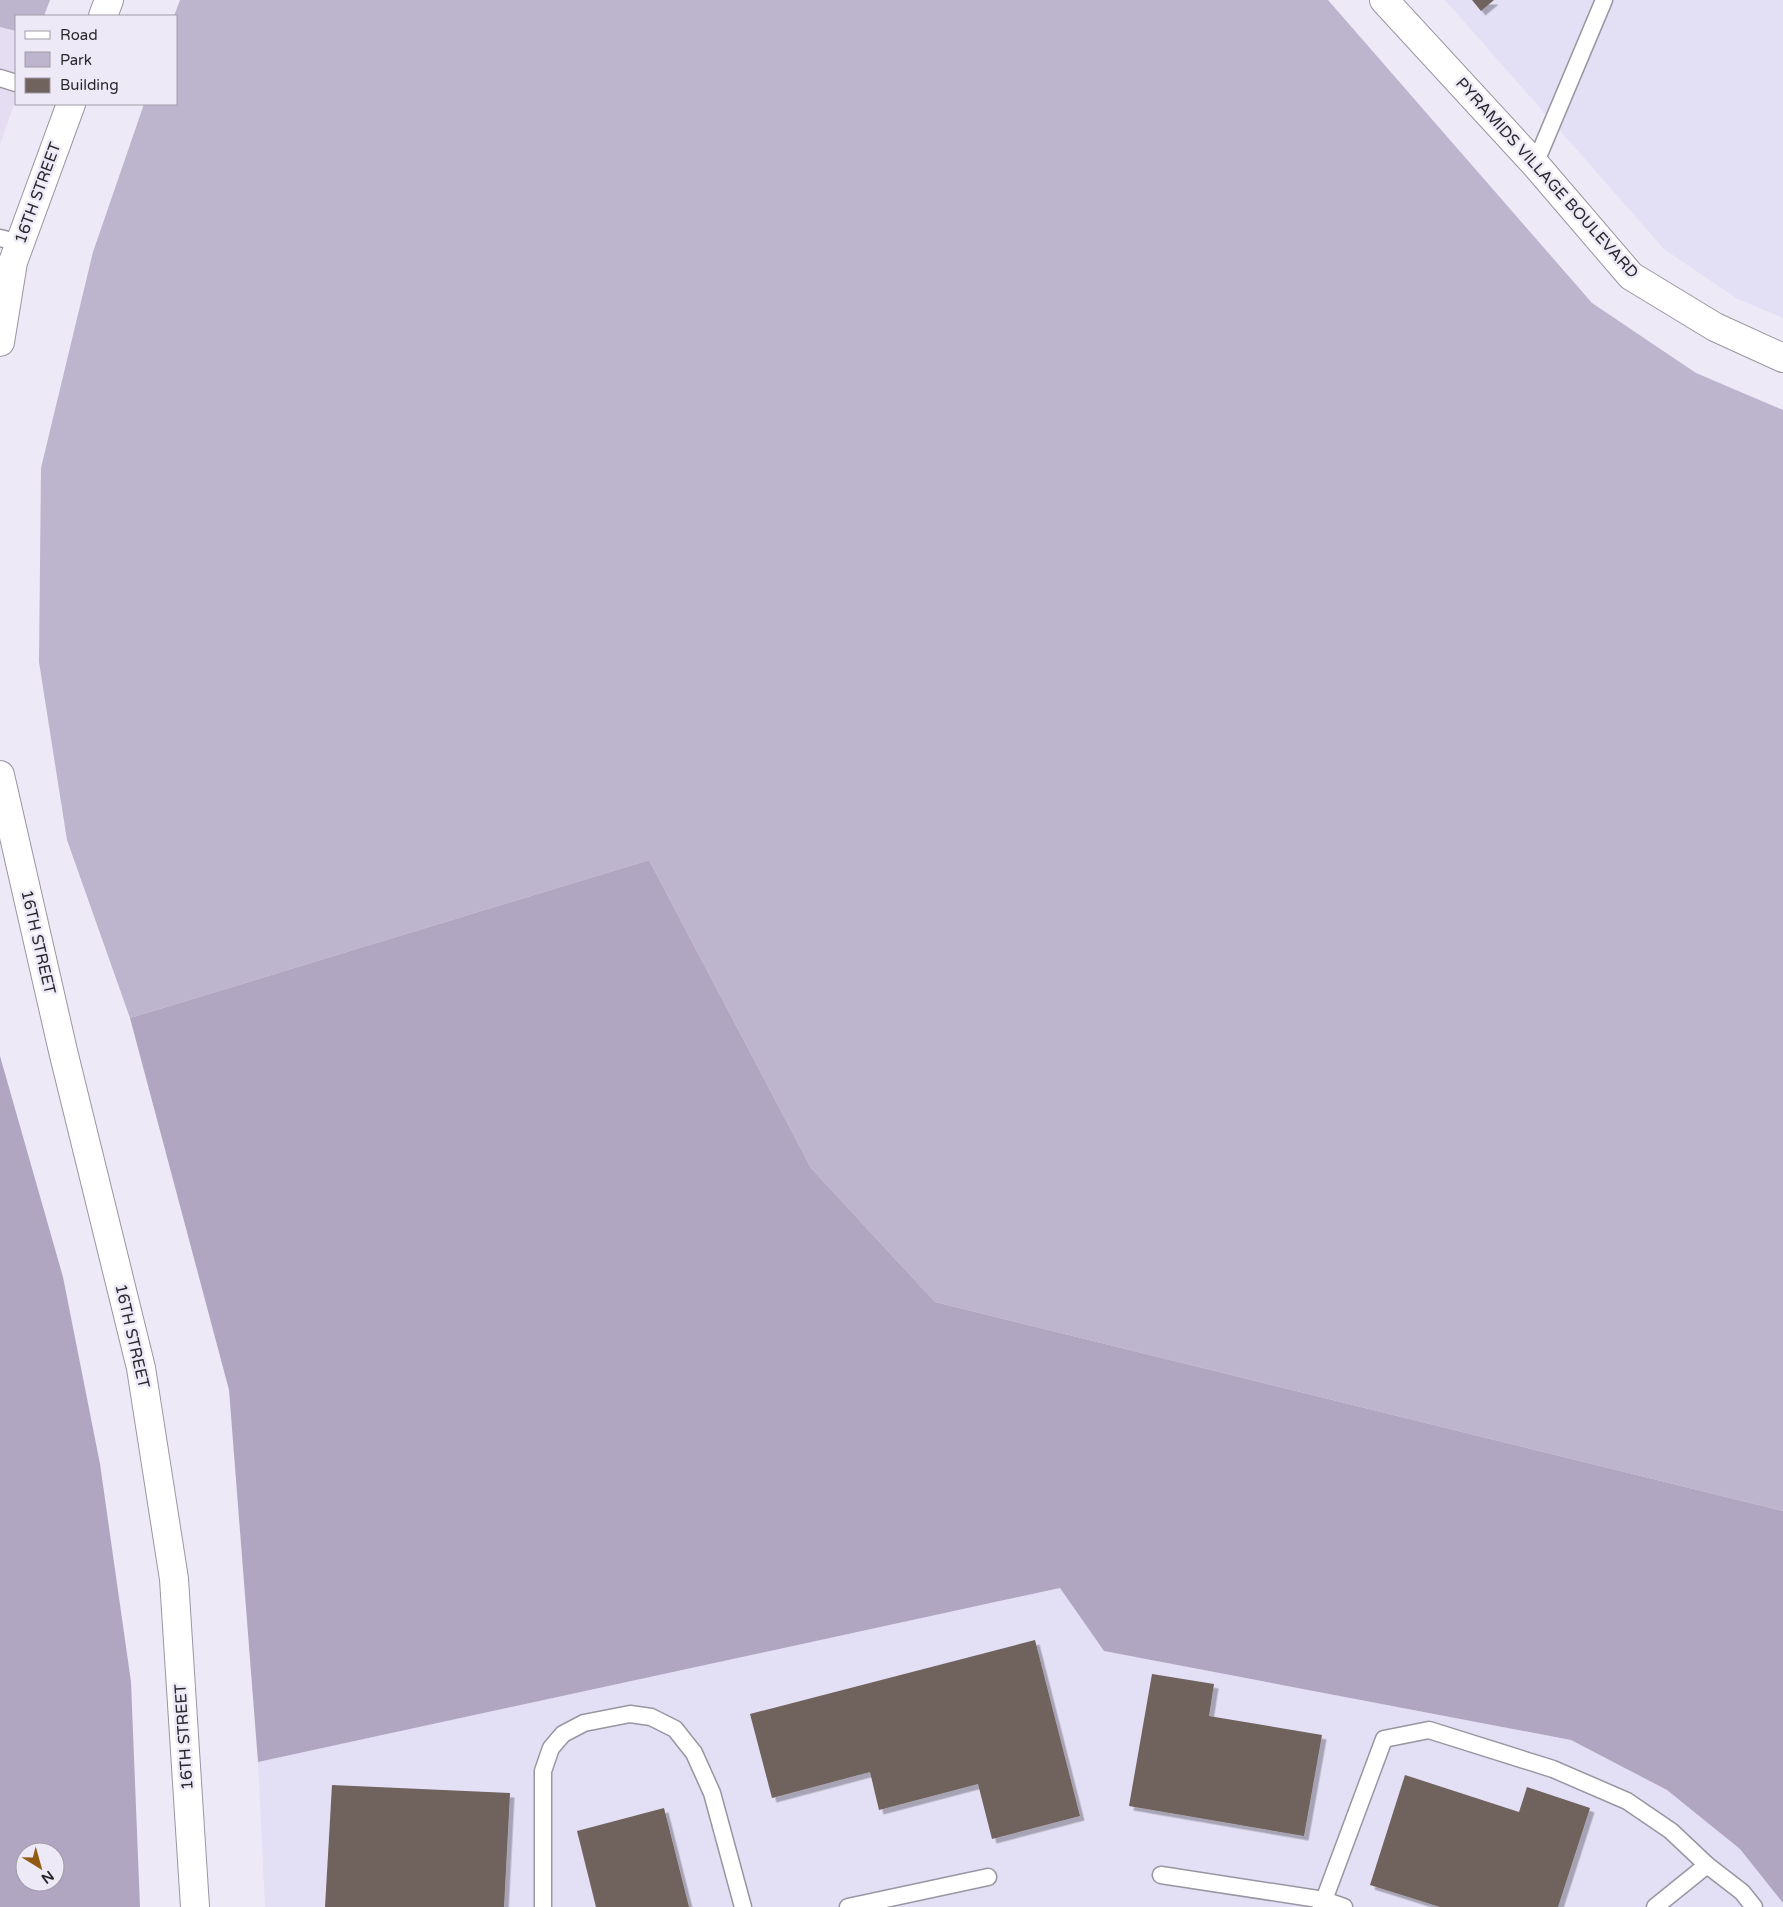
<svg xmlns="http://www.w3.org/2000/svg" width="1783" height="1907" font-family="'Varela Round',sans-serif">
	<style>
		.commercial { fill: #e3dff5 }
		.built { fill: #e5ddf2 }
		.green { fill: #bdb4cd }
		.forest { fill: #b1a6c2; fill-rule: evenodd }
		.building { fill: #70625d; filter: url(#shadow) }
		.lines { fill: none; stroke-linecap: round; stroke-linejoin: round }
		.service-casing { stroke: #9a95a2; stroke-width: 19 }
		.minor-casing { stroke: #9a95a2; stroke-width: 30 }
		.tertiary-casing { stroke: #9a95a2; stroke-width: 30 }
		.service { stroke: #fff; stroke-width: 16 }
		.minor { stroke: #fff; stroke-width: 28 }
		.tertiary { stroke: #fff; stroke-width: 28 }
		.labels { text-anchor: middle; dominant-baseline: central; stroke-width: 5; stroke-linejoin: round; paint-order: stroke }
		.street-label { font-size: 16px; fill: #29282d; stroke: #eee9f7 }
	</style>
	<defs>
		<filter id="shadow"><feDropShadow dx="4.5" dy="4.5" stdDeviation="0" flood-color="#0004"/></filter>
	</defs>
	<rect width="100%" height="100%" fill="#eee9f7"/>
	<g class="commercial">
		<polygon points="1445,0 1783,0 1783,318 1736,298 1664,249"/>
		<polygon points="1060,1588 1104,1651 1571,1740 1667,1790 1740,1849 1783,1903 1783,1907 265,1907 258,1762"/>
	</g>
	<polygon class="built" points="0,27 16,31 16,98 0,145"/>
	<g class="green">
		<polygon points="0,0 50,0 44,16 16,16 16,31 0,27"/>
		<polygon points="180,0 1328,0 1592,303 1696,373 1783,410 1783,1511 935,1302 811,1168 649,860 130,1018 67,840 39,662 41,468 93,252 144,104 176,104 176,16 174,16"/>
	</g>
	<g class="forest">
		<polygon points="649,860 811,1168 935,1302 1783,1511 1783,1903 1740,1849 1667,1790 1571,1740 1104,1651 1060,1588 258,1762 229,1390 130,1018"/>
		<path d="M0,1056L63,1277L100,1464L131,1682L140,1907H0ZM25,1852H55V1882H25Z"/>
	</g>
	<g class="building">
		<polygon points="1472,0 1494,0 1481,11"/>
		<polygon points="1035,1640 1080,1816 992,1839 978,1784 879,1810 870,1772 772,1798 750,1714"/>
		<polygon points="1152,1674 1214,1684 1209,1716 1322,1735 1304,1836 1129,1806"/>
		<polygon points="1405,1775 1519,1812 1527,1787 1590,1808 1558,1907 1440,1907 1370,1885"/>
		<polygon points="332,1785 510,1793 504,1907 325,1907"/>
		<polygon points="664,1808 689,1907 596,1907 577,1831"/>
	</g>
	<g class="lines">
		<defs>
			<g id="service">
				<polyline points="0,78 16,83"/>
				<polyline points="1535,164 1604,0"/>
				<polyline points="0,238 20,243"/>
				<polyline points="1161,1875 1324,1900 1384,1739 1429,1730 1553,1769 1627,1801 1671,1831 1707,1865"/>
				<polyline points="543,1907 543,1771 551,1748 563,1734 584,1723 630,1714 651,1717 675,1729 694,1753 712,1793 743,1907"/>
				<polyline points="848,1907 988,1877"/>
				<polyline points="1321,1907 1324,1900 1344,1907"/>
				<polyline points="1655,1907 1707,1865 1742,1892 1754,1907"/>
			</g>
			<polyline id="minor" points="1384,0 1535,164 1631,276 1715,327 1783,358"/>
			<g id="tertiary">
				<polyline points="103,16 109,0"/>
				<polyline points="0,342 13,262 71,104"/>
				<polyline points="0,775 63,1051 141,1368 174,1579 195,1907"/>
			</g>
		</defs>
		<use href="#service" class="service-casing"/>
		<use href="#minor" class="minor-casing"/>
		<use href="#tertiary" class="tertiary-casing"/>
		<use href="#service" class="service"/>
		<use href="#minor" class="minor"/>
		<use href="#tertiary" class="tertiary"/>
	</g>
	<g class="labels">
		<g class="street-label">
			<text transform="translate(1547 178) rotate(48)">PYRAMIDS VILLAGE BOULEVARD</text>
			<text transform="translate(38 193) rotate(-70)">16TH STREET</text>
			<text transform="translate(38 942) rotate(77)">16TH STREET</text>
			<text transform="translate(132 1336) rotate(77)">16TH STREET</text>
			<text transform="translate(184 1737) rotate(-94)">16TH STREET</text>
		</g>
	</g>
	<rect x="15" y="15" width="162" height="90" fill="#eee9f7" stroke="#9f9ca6"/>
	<rect x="25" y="31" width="25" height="8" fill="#ffffff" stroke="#9f9ca6"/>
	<text x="60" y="40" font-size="15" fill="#29282d">Road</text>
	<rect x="25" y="52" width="25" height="15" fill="#bdb4cd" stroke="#9f9ca6"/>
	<text x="60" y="65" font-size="15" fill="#29282d">Park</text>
	<rect x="25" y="78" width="25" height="15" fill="#70625d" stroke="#9f9ca6"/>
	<text x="60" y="90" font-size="15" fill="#29282d">Building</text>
	<g transform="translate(40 1867) rotate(143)"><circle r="24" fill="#eee9f7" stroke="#9f9ca6"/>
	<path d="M0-4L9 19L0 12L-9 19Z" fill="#925a13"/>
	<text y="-8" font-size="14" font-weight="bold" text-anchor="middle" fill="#29282d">N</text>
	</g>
</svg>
